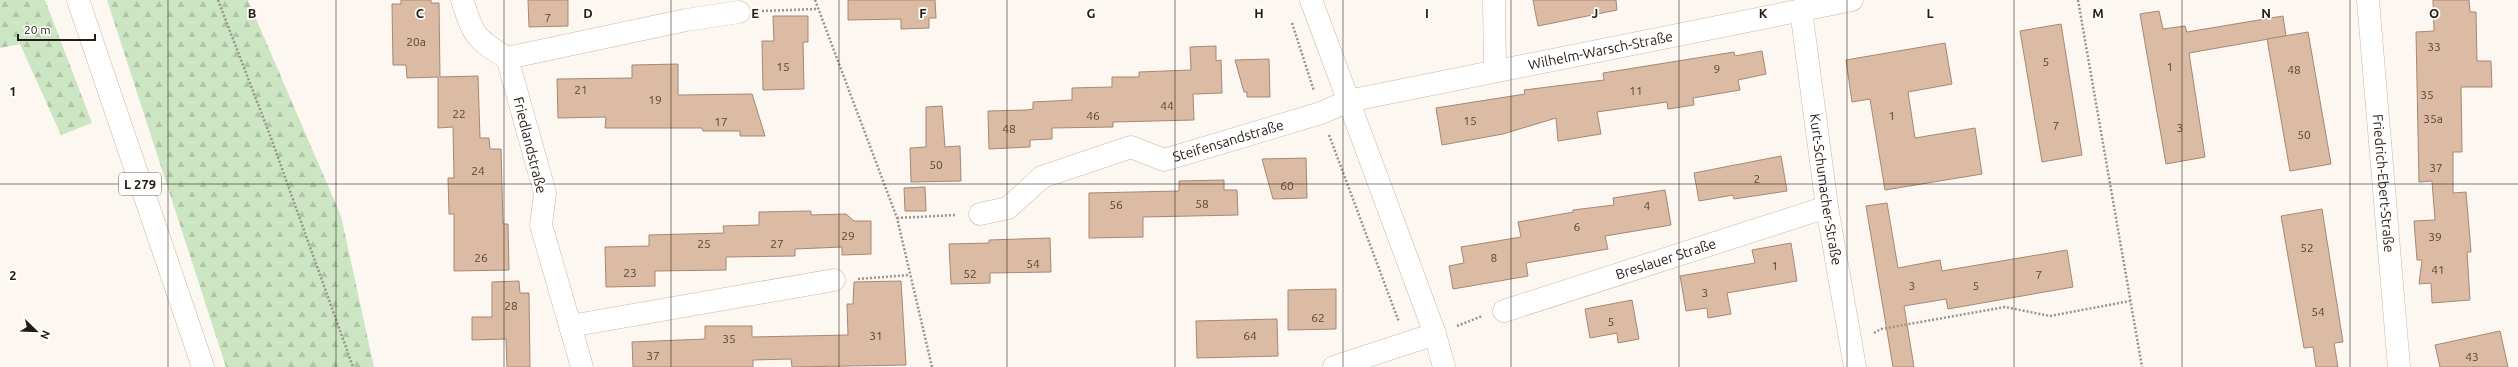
<svg xmlns="http://www.w3.org/2000/svg" width="2518" height="367" font-family="Ubuntu,sans-serif">
	<style>
		.forest { fill: url(#forest-firs) }
		.building { fill: #dcbba4; stroke: #a78772 }
		.lines { fill: none; stroke-linecap: round; stroke-linejoin: round }
		.minor-casing { stroke: #d0b599; stroke-width: 23 }
		.major-casing { stroke: #d0b599; stroke-width: 23 }
		.path { stroke: #9b938b; stroke-width: 2.5; stroke-dasharray: 2 2; stroke-linecap: butt }
		.minor { stroke: #fff; stroke-width: 22 }
		.major { stroke: #fff; stroke-width: 22 }
		.grid { fill: none; stroke: #261c12; stroke-width: 1; stroke-opacity: 0.55 }
		.labels { text-anchor: middle; dominant-baseline: central; stroke-width: 3.5; stroke-linejoin: round; paint-order: stroke }
		.number-label { font-size: 12px; fill: #544436 }
		.shield { fill: #fff; stroke: #676059; stroke-width: 1 }
		.shield-label { font-size: 13px; font-weight: bold; fill: #261c12 }
		.street-label { font-size: 14px; fill: #261c12; stroke: #fff }
		.grid-label { font-size: 13px; text-anchor: middle; font-weight: bold; fill: #261c12; stroke: #fff; stroke-width: 3.5; stroke-linejoin: round; paint-order: stroke }
	</style>
	<defs>
		<pattern id="forest-firs" width="22" height="20" patternUnits="userSpaceOnUse"><rect width="22" height="20" fill="#cce5c2"/><path d="M5 1l3.5 6h-7zM16 11l3.5 6h-7z" fill="#afc4a6"/></pattern>
	</defs>
	<rect width="100%" height="100%" fill="#fdf7f1"/>
	<g class="forest">
		<polygon points="0,0 45,0 92,123 61,135 20,44 0,48"/>
		<polygon points="107,0 248,0 341,216 374,367 226,367"/>
	</g>
	<g class="building">
		<polygon points="401,0 431,0 431,3 439,3 440,77 478,76 480,138 489,138 490,149 501,149 503,224 508,224 509,270 454,271 454,214 449,214 448,178 454,178 453,127 438,128 438,77 407,78 406,65 393,65 392,4 401,4"/>
		<polygon points="528,0 568,0 568,26 529,27"/>
		<polygon points="848,0 935,0 936,18 929,18 929,28 901,29 901,19 848,20"/>
		<polygon points="1533,0 1616,0 1617,10 1538,26"/>
		<polygon points="2433,0 2469,0 2470,12 2476,12 2477,61 2491,61 2492,87 2461,87 2462,152 2453,152 2453,193 2466,192 2471,252 2467,252 2470,300 2432,303 2431,283 2419,284 2422,260 2417,260 2414,221 2435,220 2432,181 2419,182 2416,32 2434,31"/>
		<polygon points="2159,11 2163,29 2185,26 2187,32 2283,16 2286,36 2189,53 2205,157 2166,164 2140,14"/>
		<polygon points="773,16 808,16 808,42 803,42 804,89 763,90 762,41 774,41"/>
		<polygon points="2061,24 2082,155 2042,162 2020,31"/>
		<polygon points="2308,32 2331,164 2290,171 2267,39"/>
		<polygon points="1945,43 1952,84 1908,92 1915,138 1975,128 1982,174 1885,190 1870,99 1852,102 1846,60"/>
		<polygon points="1216,46 1216,61 1221,60 1222,93 1193,94 1194,120 1113,122 1113,127 1052,128 1052,139 1030,140 1030,147 989,149 988,111 1027,110 1033,109 1033,102 1072,100 1072,88 1112,87 1112,77 1139,77 1139,72 1191,70 1190,47"/>
		<polygon points="1762,51 1766,74 1738,80 1740,90 1693,98 1694,105 1668,109 1667,102 1597,112 1601,134 1558,141 1556,118 1503,134 1442,145 1436,108 1525,94 1524,90 1604,80 1603,73 1734,52 1735,56"/>
		<polygon points="1269,59 1270,97 1247,97 1247,92 1244,92 1235,60"/>
		<polygon points="678,64 678,95 752,94 765,136 740,136 740,131 703,131 702,128 605,128 606,117 558,118 557,79 632,78 632,65"/>
		<polygon points="942,106 945,147 960,146 961,181 911,182 910,148 926,147 926,107"/>
		<polygon points="1781,156 1787,191 1734,199 1733,195 1699,201 1694,173"/>
		<polygon points="1306,158 1307,198 1273,199 1262,159"/>
		<polygon points="1224,180 1224,190 1237,190 1238,215 1143,217 1143,237 1089,238 1089,193 1179,191 1179,181"/>
		<polygon points="925,187 926,211 905,211 904,188"/>
		<polygon points="1665,190 1671,225 1605,236 1608,249 1526,263 1528,276 1453,289 1449,266 1464,263 1461,247 1521,237 1518,222 1573,212 1573,210 1614,205 1613,198"/>
		<polygon points="1887,203 1898,268 1940,260 1942,271 2067,250 2073,287 1948,309 1946,299 1904,306 1914,367 1893,367 1866,206"/>
		<polygon points="2322,209 2343,342 2334,343 2338,367 2316,367 2313,347 2304,348 2281,216"/>
		<polygon points="811,211 811,215 846,214 854,221 871,221 871,254 842,255 842,247 795,249 795,256 726,257 726,270 655,271 655,286 606,287 605,247 649,246 649,235 724,233 723,226 759,225 759,212"/>
		<polygon points="1050,238 1051,272 990,273 990,283 951,284 949,244 989,243 989,240"/>
		<polygon points="1791,243 1797,281 1727,293 1731,314 1708,318 1707,308 1686,311 1680,276 1755,263 1752,250"/>
		<polygon points="519,281 520,293 529,293 530,367 507,367 506,339 472,340 472,317 492,317 492,282"/>
		<polygon points="901,281 906,365 792,367 791,359 753,360 753,367 633,367 632,342 705,339 705,326 752,326 752,337 848,335 847,304 853,304 854,282"/>
		<polygon points="1336,289 1336,329 1288,330 1288,290"/>
		<polygon points="1632,300 1639,339 1618,343 1617,333 1590,338 1585,309"/>
		<polygon points="1277,319 1278,356 1197,358 1196,321"/>
		<polygon points="2500,331 2508,367 2440,367 2435,345"/>
	</g>
	<g class="lines">
		<defs>
			<g id="minor">
				<path d="M462,0C474,36 474,38 507,58L545,193L541,225L582,367"/>
				<polyline points="1311,0 1435,334 1444,367"/>
				<polyline points="1494,0 1495,70"/>
				<path id="s1" d="M2368,0L2399,367"/>
				<path id="s2" d="M1801,10L1827,207L1855,367"/>
				<polyline points="507,58 686,20 739,12"/>
				<path id="s3" d="M980,214L1008,208L1042,177L1131,147L1164,160L1321,113L1348,101L1852,0"/>
				<path id="s4" d="M1504,311L1827,207"/>
				<polyline points="570,326 834,280"/>
				<polyline points="1334,367 1435,334"/>
			</g>
			<polyline id="major" points="78,0 203,367"/>
		</defs>
		<use href="#minor" class="minor-casing"/>
		<use href="#major" class="major-casing"/>
		<g class="path">
			<polyline points="218,0 271,138 353,367"/>
			<polyline points="815,0 897,218 932,367"/>
			<polyline points="2078,0 2142,367"/>
			<polyline points="762,11 816,9"/>
			<polyline points="1292,23 1314,91"/>
			<polyline points="1329,135 1399,322"/>
			<polyline points="897,218 956,215"/>
			<polyline points="858,279 909,275"/>
			<polyline points="1457,326 1482,316"/>
			<polyline points="1874,333 1881,329 2005,307 2050,316 2130,301"/>
		</g>
		<use href="#minor" class="minor"/>
		<use href="#major" class="major"/>
	</g>
	<path class="grid" d="M168,0V367M336,0V367M504,0V367M671,0V367M839,0V367M1007,0V367M1175,0V367M1343,0V367M1511,0V367M1679,0V367M1847,0V367M2014,0V367M2182,0V367M2350,0V367M0,184H2518"/>
	<g class="labels">
		<g class="number-label">
			<text x="548" y="17">7</text>
			<text x="416" y="41">20a</text>
			<text x="2434" y="46">33</text>
			<text x="2046" y="61">5</text>
			<text x="783" y="66">15</text>
			<text x="2170" y="66">1</text>
			<text x="1717" y="68">9</text>
			<text x="2294" y="69">48</text>
			<text x="581" y="89">21</text>
			<text x="1636" y="90">11</text>
			<text x="2427" y="94">35</text>
			<text x="655" y="99">19</text>
			<text x="1167" y="105">44</text>
			<text x="459" y="113">22</text>
			<text x="1093" y="115">46</text>
			<text x="1892" y="115">1</text>
			<text x="2433" y="118">35a</text>
			<text x="1470" y="120">15</text>
			<text x="721" y="121">17</text>
			<text x="2056" y="125">7</text>
			<text x="2180" y="127">3</text>
			<text x="1009" y="128">48</text>
			<text x="2304" y="134">50</text>
			<text x="936" y="164">50</text>
			<text x="2436" y="167">37</text>
			<text x="478" y="170">24</text>
			<text x="1757" y="178">2</text>
			<text x="1287" y="185">60</text>
			<text x="1202" y="203">58</text>
			<text x="1116" y="204">56</text>
			<text x="1647" y="205">4</text>
			<text x="1577" y="226">6</text>
			<text x="848" y="235">29</text>
			<text x="2435" y="236">39</text>
			<text x="704" y="243">25</text>
			<text x="777" y="243">27</text>
			<text x="2307" y="247">52</text>
			<text x="481" y="257">26</text>
			<text x="1494" y="257">8</text>
			<text x="1033" y="263">54</text>
			<text x="1775" y="265">1</text>
			<text x="2438" y="269">41</text>
			<text x="630" y="272">23</text>
			<text x="970" y="273">52</text>
			<text x="2039" y="274">7</text>
			<text x="1912" y="285">3</text>
			<text x="1976" y="285">5</text>
			<text x="1705" y="292">3</text>
			<text x="511" y="305">28</text>
			<text x="2318" y="311">54</text>
			<text x="1318" y="317">62</text>
			<text x="1611" y="321">5</text>
			<text x="876" y="335">31</text>
			<text x="1250" y="335">64</text>
			<text x="729" y="338">35</text>
			<text x="653" y="355">37</text>
			<text x="2472" y="356">43</text>
		</g>
		<rect class="shield" x="119" y="173" width="42" height="22" rx="3"/>
		<g class="shield-label">
			<text x="140" y="184">L 279</text>
		</g>
		<g class="street-label">
			<text stroke="none"><textPath href="#s3" startOffset="655">Wilhelm-Warsch-Straße</textPath></text>
			<text stroke="none"><textPath href="#s3" startOffset="271">Steifensandstraße</textPath></text>
			<text transform="translate(530 145) rotate(76)">Friedlandstraße</text>
			<text stroke="none"><textPath href="#s1" startOffset="184">Friedrich-Ebert-Straße</textPath></text>
			<text stroke="none"><textPath href="#s2" startOffset="181">Kurt-Schumacher-Straße</textPath></text>
			<text stroke="none"><textPath href="#s4" startOffset="170">Breslauer Straße</textPath></text>
		</g>
	</g>
	<g class="grid-label">
		<text x="252" y="18">B</text>
		<text x="420" y="18">C</text>
		<text x="588" y="18">D</text>
		<text x="755" y="18">E</text>
		<text x="923" y="18">F</text>
		<text x="1091" y="18">G</text>
		<text x="1259" y="18">H</text>
		<text x="1427" y="18">I</text>
		<text x="1595" y="18">J</text>
		<text x="1763" y="18">K</text>
		<text x="1930" y="18">L</text>
		<text x="2098" y="18">M</text>
		<text x="2266" y="18">N</text>
		<text x="2434" y="18">O</text>
		<text x="13" y="96">1</text>
		<text x="13" y="280">2</text>
	</g>
	<g transform="translate(36 331) rotate(113)" stroke="#ffffff" stroke-width="3" paint-order="stroke">
	<path d="M0-3L7 15L0 10L-7 15Z" fill="#261c12"/>
	<text y="-6" font-size="11" font-weight="bold" text-anchor="middle" fill="#261c12">N</text>
	</g>
	<path d="M18 34v6h77v-6" fill="none" stroke="#261c12" stroke-width="2"/>
	<text x="24" y="34" font-size="12" fill="#261c12" stroke="#ffffff" stroke-width="3" paint-order="stroke">20 m</text>
</svg>
